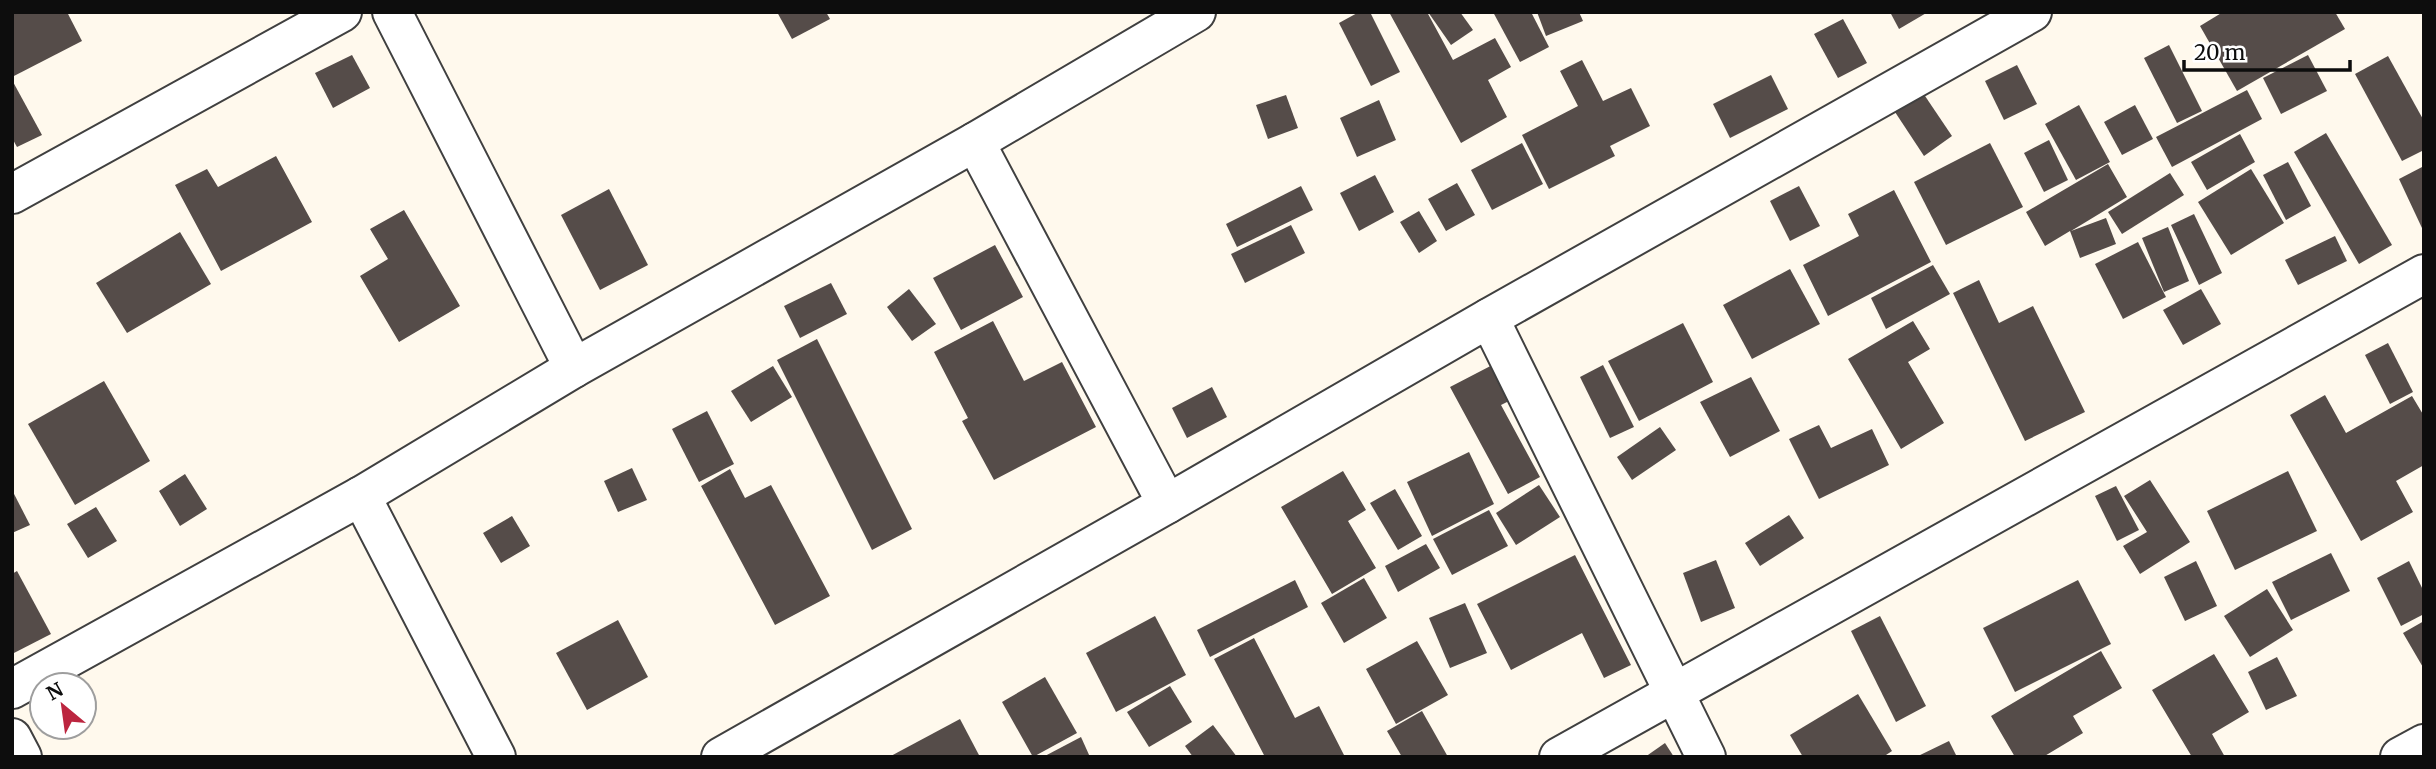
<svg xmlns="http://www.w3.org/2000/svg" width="2436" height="769" font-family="Merriweather,serif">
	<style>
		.building { fill: #554c49 }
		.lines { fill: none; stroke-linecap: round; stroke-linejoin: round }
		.minor-casing { stroke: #404040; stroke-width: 42 }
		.minor { stroke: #fff; stroke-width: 38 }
	</style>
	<rect width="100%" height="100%" fill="#fff9ed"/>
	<g class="building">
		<polygon points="12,12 67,12 82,41 12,77"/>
		<polygon points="777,12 826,12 830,19 792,39"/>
		<polygon points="1359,12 1370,12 1400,72 1371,86 1339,23"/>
		<polygon points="1389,12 1427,12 1453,60 1495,38 1511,67 1488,80 1507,117 1461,143"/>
		<polygon points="1428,12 1460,12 1473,30 1451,45"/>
		<polygon points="1493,12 1531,12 1549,47 1520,62"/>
		<polygon points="1537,12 1579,12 1583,21 1546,36"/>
		<polygon points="1890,12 1928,12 1899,29"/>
		<polygon points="2223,12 2335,12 2345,29 2237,91 2200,26"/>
		<polygon points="1843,19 1867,63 1838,78 1814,34"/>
		<polygon points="2169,45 2202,111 2177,123 2144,58"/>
		<polygon points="352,55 370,88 333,108 315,73"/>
		<polygon points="2308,55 2327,91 2281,114 2263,78"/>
		<polygon points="2388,56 2424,121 2424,150 2402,161 2355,74"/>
		<polygon points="1582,60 1603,101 1631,88 1650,126 1610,146 1615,156 1549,189 1522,135 1578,106 1560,71"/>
		<polygon points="2017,65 2037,104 2004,120 1985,81"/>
		<polygon points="1771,75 1788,109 1730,138 1713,104"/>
		<polygon points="12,80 42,135 17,147 12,138"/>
		<polygon points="2247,90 2262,119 2172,167 2156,137"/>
		<polygon points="1923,93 1952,136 1924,156 1895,112"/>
		<polygon points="1286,95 1298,128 1268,139 1256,105"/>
		<polygon points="1379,100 1396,140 1357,157 1340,118"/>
		<polygon points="2079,105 2110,162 2076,180 2045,124"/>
		<polygon points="2135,105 2153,139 2122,155 2104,122"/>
		<polygon points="2326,133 2392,245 2359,264 2294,152"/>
		<polygon points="2240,134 2255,162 2207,190 2191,162"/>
		<polygon points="2049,140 2068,180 2044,192 2024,153"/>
		<polygon points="1522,143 1543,184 1492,210 1471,170"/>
		<polygon points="1990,143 2023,207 1946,245 1914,182"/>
		<polygon points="276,156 312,222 221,271 175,185 207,169 218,187"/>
		<polygon points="2288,162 2311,206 2286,220 2263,175"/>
		<polygon points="2108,164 2127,197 2071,231 2106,218 2116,244 2080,258 2070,231 2045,246 2026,212"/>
		<polygon points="2424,166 2424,226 2422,228 2399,179"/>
		<polygon points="2251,169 2284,223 2231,255 2198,202"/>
		<polygon points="2170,173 2184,195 2122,234 2108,212"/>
		<polygon points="1375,175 1394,212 1359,231 1340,193"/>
		<polygon points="1457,183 1475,215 1446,231 1428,199"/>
		<polygon points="1301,186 1313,210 1237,247 1226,224"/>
		<polygon points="1799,186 1820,226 1790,241 1770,201"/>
		<polygon points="609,189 648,265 600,290 561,215"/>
		<polygon points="1894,190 1931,262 1828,316 1803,265 1859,236 1848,214"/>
		<polygon points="404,210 460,306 399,342 360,276 388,259 370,229"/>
		<polygon points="1419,211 1437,241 1419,253 1400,222"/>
		<polygon points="2194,214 2222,273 2199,285 2171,225"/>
		<polygon points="1291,225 1305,253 1245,283 1231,254"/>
		<polygon points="2168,227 2189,281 2164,292 2142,238"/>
		<polygon points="180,232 211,284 127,333 96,283"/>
		<polygon points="2335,236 2347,261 2298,285 2285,260"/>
		<polygon points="2138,242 2166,297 2123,319 2095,264"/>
		<polygon points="995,245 1023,297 961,330 933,278"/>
		<polygon points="1933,265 1950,294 1886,329 1871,298"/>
		<polygon points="1790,269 1820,324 1752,359 1723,305"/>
		<polygon points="1979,280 1999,323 2033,306 2085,412 2025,441 1953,293"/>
		<polygon points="831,283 847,314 800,338 784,306"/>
		<polygon points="909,289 936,324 912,341 887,307"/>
		<polygon points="2201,289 2221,324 2183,345 2163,310"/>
		<polygon points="993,321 1024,381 1062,362 1096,427 994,480 962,421 968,418 934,352"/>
		<polygon points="1913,321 1930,349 1908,362 1944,423 1901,449 1848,359"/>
		<polygon points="1683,323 1713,382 1639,421 1608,361"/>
		<polygon points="817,339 912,529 872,550 777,360"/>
		<polygon points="2388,343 2413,392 2390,404 2365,355"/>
		<polygon points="1502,360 1521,395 1501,405 1540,477 1508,494 1450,387"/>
		<polygon points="1603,365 1634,427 1610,438 1580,377"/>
		<polygon points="773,366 792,397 751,422 731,391"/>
		<polygon points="1751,377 1780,431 1730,457 1700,402"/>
		<polygon points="104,381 150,461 75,505 28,424"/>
		<polygon points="1212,387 1227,417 1187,438 1172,408"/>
		<polygon points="2325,395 2346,433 2412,396 2424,416 2424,465 2396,481 2413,512 2361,541 2290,415"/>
		<polygon points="707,411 734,464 699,482 672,429"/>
		<polygon points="1819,425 1831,448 1872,429 1889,465 1819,499 1789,439"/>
		<polygon points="1660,427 1676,450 1632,480 1617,457"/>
		<polygon points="1469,452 1494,504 1432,536 1407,482"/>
		<polygon points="632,468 647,500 618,512 604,481"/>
		<polygon points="730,469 745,498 771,485 830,596 775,625 701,486"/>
		<polygon points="1343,471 1366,510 1348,521 1376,568 1332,594 1281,507"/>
		<polygon points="2288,471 2317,531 2235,570 2207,511"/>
		<polygon points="185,474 207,509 180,526 159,491"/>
		<polygon points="2150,480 2190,542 2140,574 2123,546 2147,532 2124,496"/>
		<polygon points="1539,485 1560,517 1516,545 1496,513"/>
		<polygon points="2116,486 2139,530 2117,541 2095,496"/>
		<polygon points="1395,489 1422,536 1398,550 1370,503"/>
		<polygon points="12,490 30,525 12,533"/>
		<polygon points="96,507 117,541 88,558 67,524"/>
		<polygon points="1489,510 1508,546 1452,575 1433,539"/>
		<polygon points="1789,515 1804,538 1760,566 1745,543"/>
		<polygon points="512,516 530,546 501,563 483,533"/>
		<polygon points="1426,544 1440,568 1398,592 1385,566"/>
		<polygon points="2331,553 2350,591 2291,620 2272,582"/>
		<polygon points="1575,555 1631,665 1604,678 1582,633 1511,670 1477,604"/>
		<polygon points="1716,560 1735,608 1701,622 1683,573"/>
		<polygon points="2196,561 2217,606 2185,621 2164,577"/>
		<polygon points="2409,561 2424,592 2424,614 2401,626 2377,578"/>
		<polygon points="17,571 51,634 12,654 12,574"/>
		<polygon points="1364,578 1387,618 1344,643 1321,603"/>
		<polygon points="1295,580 1308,607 1210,657 1197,630"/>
		<polygon points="2078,580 2111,644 2015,692 1983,628"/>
		<polygon points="2267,589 2293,630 2250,657 2224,616"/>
		<polygon points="1465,603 1487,653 1450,668 1429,618"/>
		<polygon points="1155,616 1186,675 1116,712 1086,653"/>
		<polygon points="1880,616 1926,706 1896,722 1851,631"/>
		<polygon points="618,620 648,677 587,710 556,653"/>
		<polygon points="2424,621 2424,669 2403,633"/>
		<polygon points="1254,638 1295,718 1319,706 1345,757 1265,757 1214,659"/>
		<polygon points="1417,641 1448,695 1396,724 1366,669"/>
		<polygon points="2101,651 2122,688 2073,716 2083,733 2043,757 2015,757 1991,716"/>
		<polygon points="2214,654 2249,712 2212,734 2225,757 2192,757 2152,690"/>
		<polygon points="2277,657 2297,696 2266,710 2248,672"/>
		<polygon points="1045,677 1077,733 1033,757 1002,702"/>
		<polygon points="1170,686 1192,722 1149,747 1127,712"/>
		<polygon points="1858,694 1892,751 1883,757 1803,757 1790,735"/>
		<polygon points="1422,711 1448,757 1402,757 1387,731"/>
		<polygon points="960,719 980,757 889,757"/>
		<polygon points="1213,725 1237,757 1193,757 1185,746"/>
		<polygon points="1081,737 1090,757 1043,757"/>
		<polygon points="1949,741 1957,757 1916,757"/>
		<polygon points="1665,743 1674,757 1645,757"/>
	</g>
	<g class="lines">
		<defs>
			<g id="minor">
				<polyline points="392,12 574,368"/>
				<polyline points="975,142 1167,504"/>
				<polyline points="12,194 342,12"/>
				<polyline points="1489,318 1706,757"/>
				<polyline points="361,496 496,757"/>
				<polyline points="12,689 361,496 574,368 975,142 1196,12"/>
				<polyline points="12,738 22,757"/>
				<polyline points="721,757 1167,504 1489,318 2032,12"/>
				<polyline points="1559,757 2424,274"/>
				<polyline points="2400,757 2424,744"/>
			</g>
		</defs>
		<use href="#minor" class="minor-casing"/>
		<use href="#minor" class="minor"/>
	</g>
	<rect width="2436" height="769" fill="none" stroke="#0d0d0d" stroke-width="28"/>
	<g transform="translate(63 706) rotate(331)"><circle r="33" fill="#ffffff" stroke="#9e9e9e" stroke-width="2"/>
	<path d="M0-5L12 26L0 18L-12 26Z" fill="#bc253f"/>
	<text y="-10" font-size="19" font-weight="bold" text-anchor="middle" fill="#0d0d0d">N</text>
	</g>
	<path d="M2184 60v10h166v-10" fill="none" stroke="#0d0d0d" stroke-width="3.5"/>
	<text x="2194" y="60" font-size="21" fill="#0d0d0d" stroke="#ffffff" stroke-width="5" paint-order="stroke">20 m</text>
</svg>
